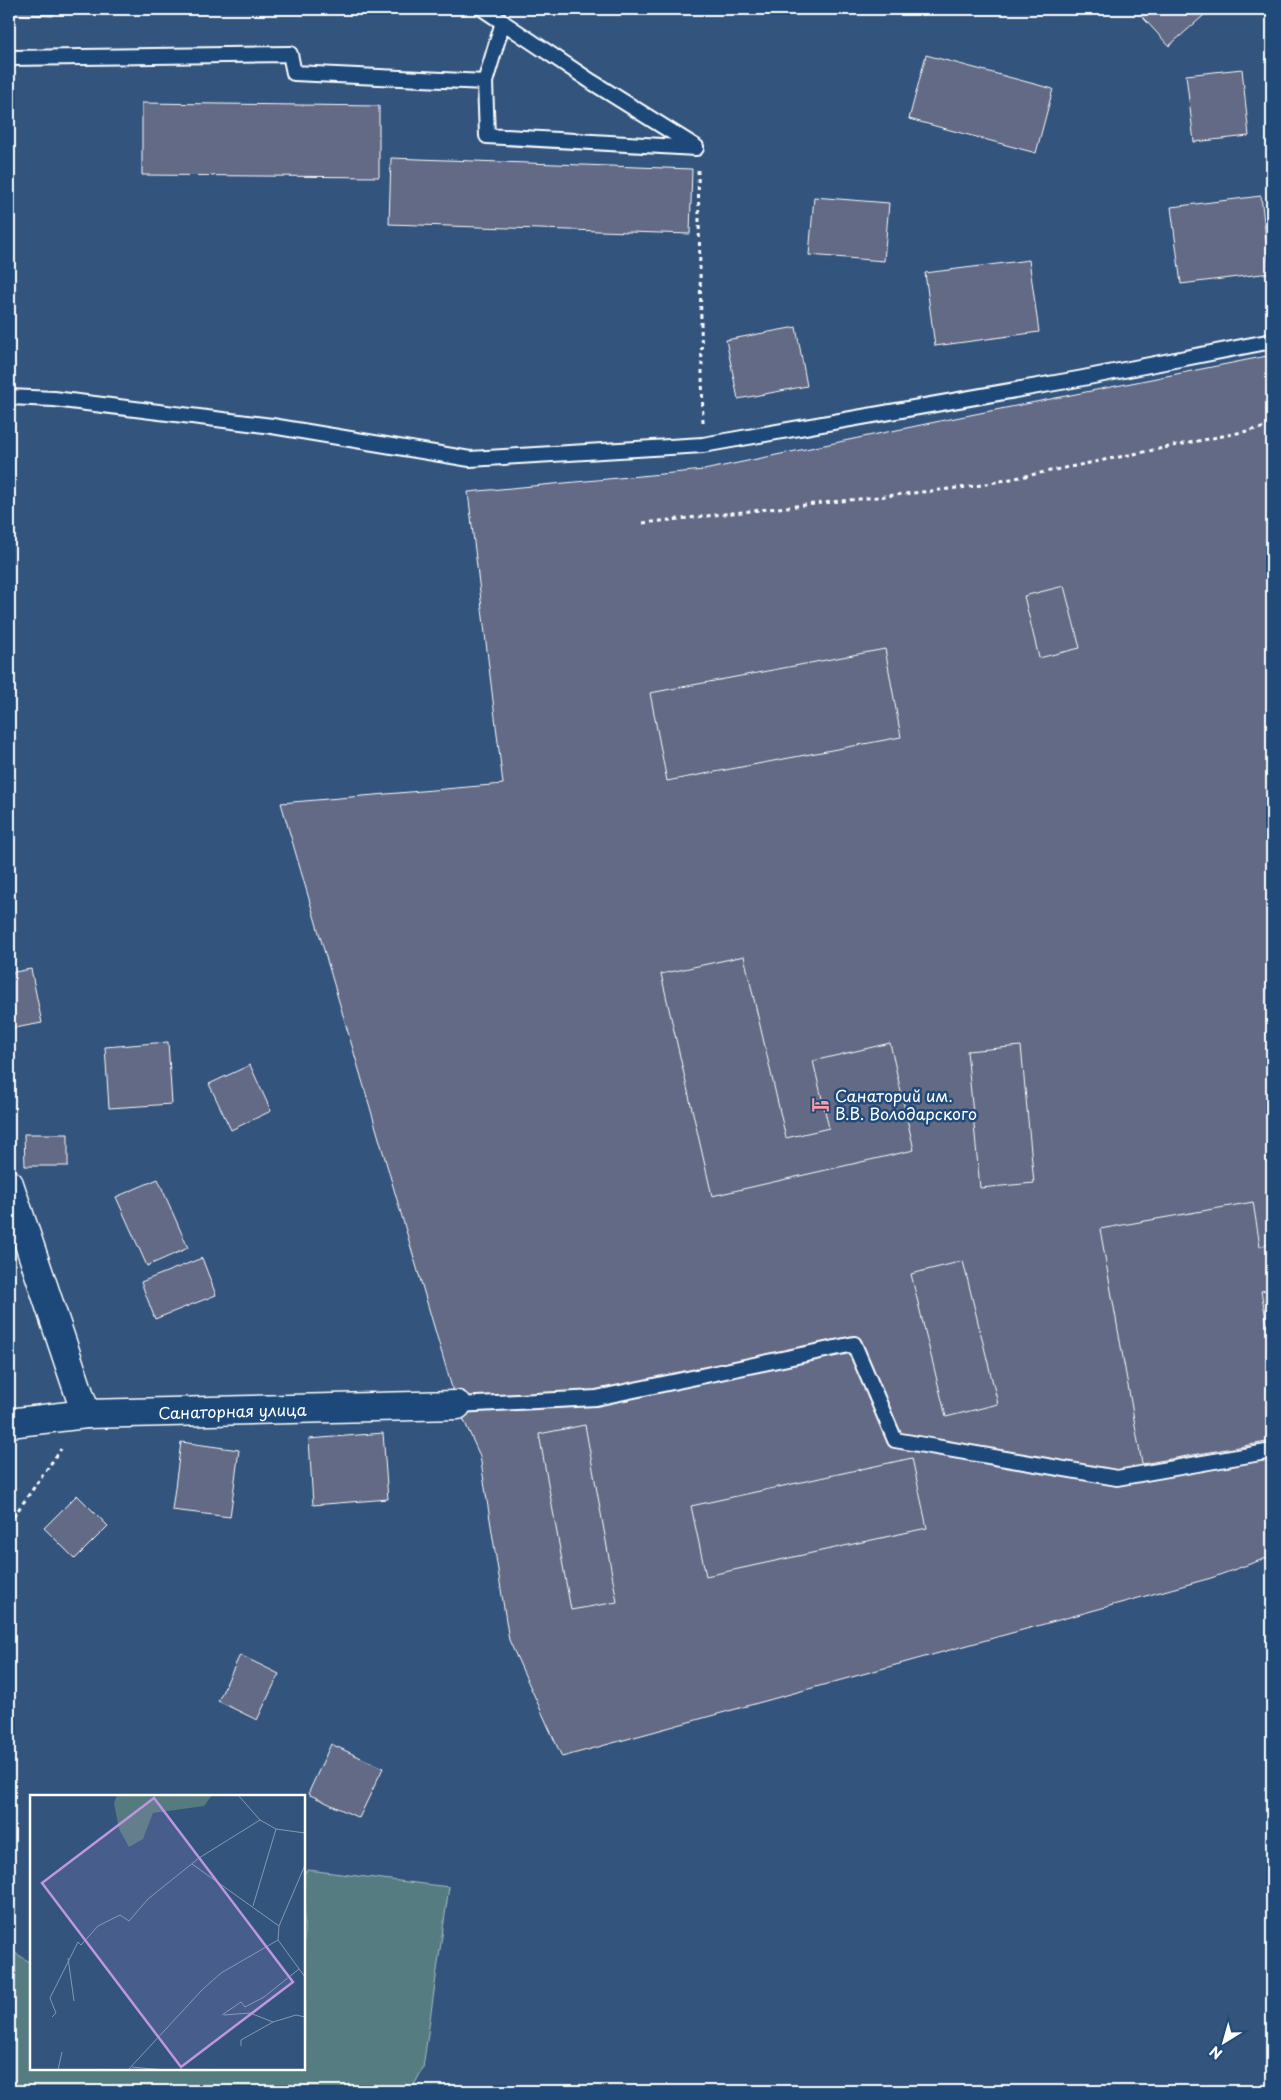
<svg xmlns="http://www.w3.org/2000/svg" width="1281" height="2100" font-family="'Playpen Sans',sans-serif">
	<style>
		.green { fill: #557b81; stroke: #aabdc0 }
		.building { fill: #626a85; stroke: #fff }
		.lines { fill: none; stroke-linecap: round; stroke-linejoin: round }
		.lane-casing { stroke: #fff; stroke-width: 18 }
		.street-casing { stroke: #fff; stroke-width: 31 }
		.path { stroke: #fff; stroke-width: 3; stroke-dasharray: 4 4; stroke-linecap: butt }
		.lane { stroke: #1f4a7a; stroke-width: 14 }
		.street { stroke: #1f4a7a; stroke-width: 28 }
		.labels { text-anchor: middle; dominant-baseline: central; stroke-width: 5; stroke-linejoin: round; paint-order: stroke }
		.poi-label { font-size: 16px; fill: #fff; stroke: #1f4a7a; text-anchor: start }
		.street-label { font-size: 16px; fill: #fff; stroke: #1f4a7a }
		.inset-road { fill: none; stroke: #8598b1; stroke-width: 1 }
		.view { fill: #bd96df; fill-opacity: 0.15; stroke: #bd96df; stroke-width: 2.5 }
		.inset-edge { fill: none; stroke: #fff; stroke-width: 2.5 }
	</style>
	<rect width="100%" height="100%" fill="#33547d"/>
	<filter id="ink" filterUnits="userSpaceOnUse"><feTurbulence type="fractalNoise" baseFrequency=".02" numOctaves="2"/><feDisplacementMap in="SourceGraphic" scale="10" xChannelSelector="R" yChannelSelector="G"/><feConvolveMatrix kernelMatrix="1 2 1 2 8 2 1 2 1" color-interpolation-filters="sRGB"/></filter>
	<g filter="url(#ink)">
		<polygon class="green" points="308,1870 449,1887 423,2068 411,2091 9,2091 9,1949 31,1963 31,2069 304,2069 304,1873"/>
		<g class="building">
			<polygon points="9,9 53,9 53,16 9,14"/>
			<polygon points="1135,9 1211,9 1169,46"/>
			<polygon points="926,55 1053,89 1036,153 909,119"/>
			<polygon points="1242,69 1249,136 1194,142 1186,75"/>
			<polygon points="142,103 379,106 379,177 142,175"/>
			<polygon points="391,158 692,169 690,234 389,224"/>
			<polygon points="1261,196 1270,273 1181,284 1171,207"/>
			<polygon points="814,197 889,203 884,261 809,255"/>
			<polygon points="1029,260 1039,332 935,346 925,273"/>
			<polygon points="796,327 807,386 738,399 726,340"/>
			<polygon points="1272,355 1272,1556 1211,1578 562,1757 509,1640 480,1456 457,1405 281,803 503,784 468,492 704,470 945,420"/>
			<polygon points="1064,586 1080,648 1039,658 1024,596"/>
			<polygon points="885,649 901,737 667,781 650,693"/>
			<polygon points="744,956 786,1138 829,1128 813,1061 890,1043 914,1150 712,1196 661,974"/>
			<polygon points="31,969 42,1023 9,1029 9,973"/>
			<polygon points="168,1042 172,1104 109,1108 105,1047"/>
			<polygon points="1021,1046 1034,1183 980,1188 967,1051"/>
			<polygon points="250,1065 271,1111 231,1130 209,1084"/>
			<polygon points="24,1134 68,1134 68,1166 25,1166"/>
			<polygon points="158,1179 188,1248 147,1266 116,1197"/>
			<polygon points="1253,1202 1260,1246 1272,1244 1272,1289 1261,1291 1272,1352 1272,1441 1142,1464 1100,1229"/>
			<polygon points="202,1258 216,1295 155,1319 141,1282"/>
			<polygon points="963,1261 998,1404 946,1417 911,1274"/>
			<polygon points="585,1425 617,1602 571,1610 539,1434"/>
			<polygon points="383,1433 388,1499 313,1505 309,1439"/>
			<polygon points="181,1442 239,1450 230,1517 172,1510"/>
			<polygon points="912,1458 927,1528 706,1576 691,1506"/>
			<polygon points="77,1495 108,1526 75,1559 44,1528"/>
			<polygon points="240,1655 279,1674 257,1720 218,1701"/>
			<polygon points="331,1744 383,1768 359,1818 308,1794"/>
		</g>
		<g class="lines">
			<defs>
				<g id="lane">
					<polyline points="483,9 592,82 696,147"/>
					<polyline points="9,58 290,54 294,73 485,82 487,136 696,148"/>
					<polyline points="485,82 503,22"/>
					<polyline points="9,397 54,399 272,426 470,459 703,445 1078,379 1272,341"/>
					<polyline points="457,1405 596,1398 854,1344 895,1440 1117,1478 1272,1451"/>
				</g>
				<g id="street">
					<polyline points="9,1184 86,1414"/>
					<path id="s1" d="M9,1423L86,1414L457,1405"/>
				</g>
			</defs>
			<use href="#lane" class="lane-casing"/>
			<use href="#street" class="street-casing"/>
			<g class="path">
				<polyline points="698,170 703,422"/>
				<polyline points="643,523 976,486 1272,426"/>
				<polyline points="9,1523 61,1449"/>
			</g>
			<use href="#lane" class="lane"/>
			<use href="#street" class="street"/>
		</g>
	</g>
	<defs>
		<symbol id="hotel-bare" viewBox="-9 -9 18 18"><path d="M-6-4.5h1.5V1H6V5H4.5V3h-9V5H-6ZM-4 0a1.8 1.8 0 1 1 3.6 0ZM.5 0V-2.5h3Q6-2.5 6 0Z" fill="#ff9aa2" stroke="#1f4a7a" stroke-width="2.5" paint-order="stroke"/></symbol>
	</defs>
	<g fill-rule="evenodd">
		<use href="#hotel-bare" x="808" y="1092" width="25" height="25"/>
	</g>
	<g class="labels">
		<g class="poi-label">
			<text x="835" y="1095">Санаторий им.<tspan x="835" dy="18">В.В. Володарского</tspan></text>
		</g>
		<g class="street-label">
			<text stroke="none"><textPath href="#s1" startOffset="224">Санаторная улица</textPath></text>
		</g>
	</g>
	<g transform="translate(30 1795)">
		<rect width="275" height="275" fill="#33547d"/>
		<path d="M87,0H182L174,11L123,18L113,44L99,52L89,34L84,8Z" fill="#557b81"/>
		<path class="inset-road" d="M208,0L230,25L246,34L275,38M162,69L249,131M223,111L246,34M248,145L249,131L275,70M248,145L275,182M38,163L44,206M192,220L211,207L215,212L234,202L269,174M194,220L220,218L243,227L266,220L275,222M22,222L26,218L20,203L48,147L51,150L68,131L90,120L99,126L118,104L169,63L230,25M211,251V245L243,227M102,272L134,275M28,275L32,257M98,275L172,195L191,178L248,145"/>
		<path class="view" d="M124,3L263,187L151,272L12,88Z"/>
		<rect width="275" height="275" class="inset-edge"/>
	</g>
	<rect width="1281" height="2100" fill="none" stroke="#1f4a7a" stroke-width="30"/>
	<rect x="15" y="15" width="1251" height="2070" fill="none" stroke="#fff" stroke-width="2" filter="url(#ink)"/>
	<g transform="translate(1224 2042) rotate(217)" stroke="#1f4a7a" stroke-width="4" paint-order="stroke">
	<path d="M0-4L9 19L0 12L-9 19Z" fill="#ffffff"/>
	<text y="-8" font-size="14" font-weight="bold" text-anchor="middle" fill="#ffffff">N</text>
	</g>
</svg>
